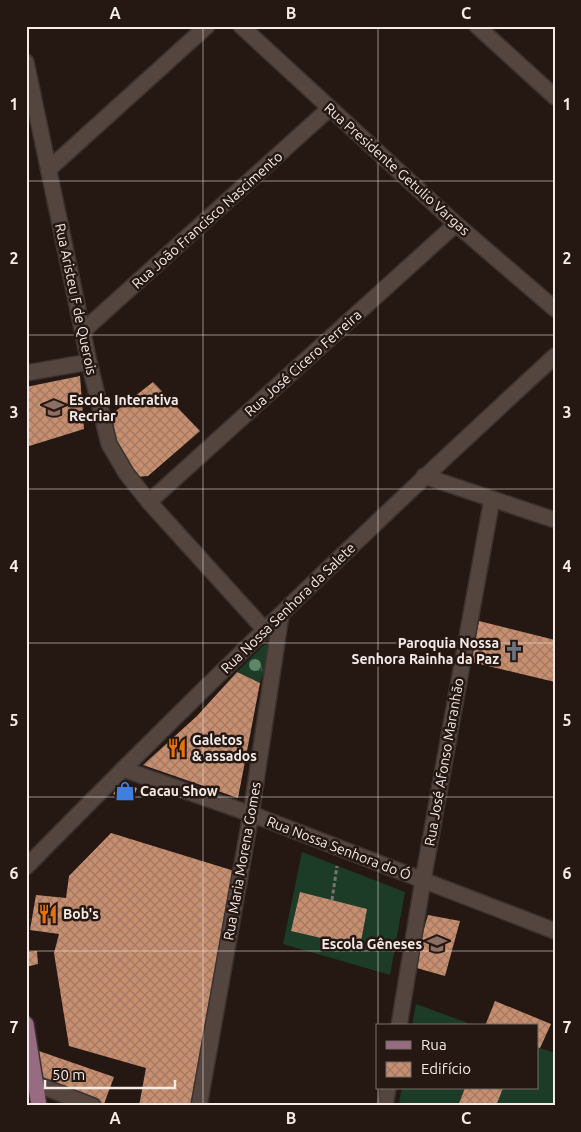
<svg xmlns="http://www.w3.org/2000/svg" width="581" height="1132" font-family="Ubuntu,sans-serif">
	<style>
		.grass { fill: #1c3c28 }
		.park { fill: url(#park-tufts) }
		.building { fill: url(#building-cross-hatch) }
		.lines { fill: none; stroke-linecap: round; stroke-linejoin: round }
		.minor-casing { stroke: #3b3230; stroke-width: 18 }
		.major-casing { stroke: #3b3230; stroke-width: 18 }
		.path { stroke: #7c716c; stroke-width: 3; stroke-dasharray: 4 2.5; stroke-linecap: butt }
		.minor { stroke: #54453e; stroke-width: 15 }
		.major { stroke: #976b82; stroke-width: 15 }
		.tree { fill: #5f8767 }
		.grid { fill: none; stroke: #f4ebe7; stroke-width: 1; stroke-opacity: 0.55 }
		.labels { text-anchor: middle; dominant-baseline: central; stroke-width: 5; stroke-linejoin: round; paint-order: stroke }
		.street-label { font-size: 14px; fill: #f4ebe7; stroke: #251813 }
		.poi-label { font-size: 14px; font-weight: bold; fill: #f4ebe7; stroke: #251813; text-anchor: start }
		.neatline { fill: none; stroke: #f4ebe7; stroke-width: 2 }
		.grid-label { font-size: 16px; text-anchor: middle; font-weight: bold; fill: #f4ebe7 }
	</style>
	<defs>
		<pattern id="park-tufts" width="24" height="20" patternUnits="userSpaceOnUse" patternTransform="scale(1.25)"><rect width="24" height="20" fill="#1c3c28"/><path d="M3 7l-1-3M5 7V3M7 7l1-3M15 17l-1-3M17 17v-4M19 17l1-3" fill="none" stroke="#3e5847"/></pattern>
		<pattern id="building-cross-hatch" width="8" height="8" patternUnits="userSpaceOnUse" patternTransform="scale(1.25)"><rect width="8" height="8" fill="#c78f70"/><path d="M0 0l8 8M0 8l8-8" fill="none" stroke="#a17963"/></pattern>
	</defs>
	<rect width="100%" height="100%" fill="#251813"/>
	<g class="grass">
		<polygon points="302,852 405,892 390,975 283,944"/>
		<polygon points="416,1004 476,1026 412,1026"/>
		<polygon points="537,1047 555,1053 555,1106 409,1106 399,1102 402,1088 537,1088"/>
	</g>
	<polygon class="park" points="268,644 271,646 270,651 260,683 237,672 263,646"/>
	<g class="building">
		<polygon points="80,376 84,429 26,447 26,387"/>
		<polygon points="153,382 200,431 148,476 135,477 116,443 112,414"/>
		<polygon points="479,621 555,640 555,682 471,662"/>
		<polygon points="237,672 260,683 238,798 143,765 197,716"/>
		<polygon points="121,783 137,788 132,802 113,794"/>
		<polygon points="111,833 241,873 199,1106 139,1106 146,1068 69,1046 54,953 59,934 30,930 36,895 66,898 69,876"/>
		<polygon points="300,892 367,909 360,947 291,931"/>
		<polygon points="428,915 460,921 445,976 413,967"/>
		<polygon points="37,951 38,964 26,967 26,952"/>
		<polygon points="495,1001 551,1024 540,1048 537,1047 537,1026 485,1026"/>
		<polygon points="36,1050 114,1077 104,1104 43,1078"/>
		<polygon points="465,1088 503,1088 496,1106 458,1106"/>
	</g>
	<g class="lines">
		<defs>
			<g id="minor">
				<polyline points="241,26 456,224 555,309"/>
				<polyline points="477,26 555,97"/>
				<polyline points="26,62 89,362 109,444 126,473 149,502 265,630"/>
				<polyline points="49,169 207,26"/>
				<polyline points="83,331 330,108"/>
				<polyline points="26,373 89,362"/>
				<polyline points="424,476 555,520"/>
				<polyline points="149,502 456,224"/>
				<polyline points="123,769 251,814 555,931"/>
				<path d="M26,867C198,692 374,522 555,356"/>
				<polyline points="399,1026 423,880 492,499"/>
				<polyline points="36,1084 93,1106"/>
				<polyline points="199,1106 251,814 281,615"/>
				<polyline points="385,1106 388,1088"/>
			</g>
			<polyline id="major" points="26,1024 39,1106"/>
		</defs>
		<use href="#minor" class="minor-casing"/>
		<use href="#major" class="major-casing"/>
		<polyline class="path" points="332,900 337,866"/>
		<use href="#minor" class="minor"/>
		<use href="#major" class="major"/>
	</g>
	<circle class="tree" cx="255" cy="665" r="6"/>
	<path class="grid" d="M203,26V1106M378,26V1026M26,181H555M26,335H555M26,489H555M26,643H555M26,797H555M26,951H555M378,1088V1106"/>
	<defs>
		<symbol id="school-bare" viewBox="-9 -9 18 18"><path d="M0-5L7-2L0 1L-7-2ZM-4 1L0 2.5L4 1V4Q0 6-4 4Z" fill="#8d6e63" stroke="#251813" stroke-width="2.5" paint-order="stroke"/></symbol>
		<symbol id="church-bare" viewBox="-9 -9 18 18"><path d="M-1.2-6h2.4v3.5h3.3v2.4h-3.3V6h-2.4V-.1h-3.3v-2.4h3.3Z" fill="#6b7280" stroke="#251813" stroke-width="2.5" paint-order="stroke"/></symbol>
		<symbol id="restaurant-bare" viewBox="-9 -9 18 18"><path d="M-5-6h1v4h1v-4h1v4h1v-4h1v5L-1.5 .5V6h-2V.5L-5-1ZM5-6V6H3V1.5H1.5Q1.5-4 5-6Z" fill="#e8710a" stroke="#251813" stroke-width="2.5" paint-order="stroke"/></symbol>
		<symbol id="shop-bare" viewBox="-9 -9 18 18"><path d="M-5-2.5h2.3a2.7 3.5 0 0 1 5.4 0H5L5.5 6h-11ZM-1.5-2.5h3a1.5 2.3 0 0 0-3 0Z" fill="#3f7fe0" stroke="#251813" stroke-width="2.5" paint-order="stroke"/></symbol>
	</defs>
	<g fill-rule="evenodd">
		<use href="#school-bare" x="40" y="394" width="28" height="28"/>
		<use href="#church-bare" x="500" y="637" width="28" height="28"/>
		<use href="#restaurant-bare" x="163" y="734" width="28" height="28"/>
		<use href="#shop-bare" x="111" y="777" width="28" height="28"/>
		<use href="#restaurant-bare" x="34" y="900" width="28" height="28"/>
		<use href="#school-bare" x="423" y="930" width="28" height="28"/>
	</g>
	<g class="labels">
		<g class="street-label">
			<text transform="translate(397 169) rotate(42)">Rua Presidente Getulio Vargas</text>
			<text transform="translate(207 220) rotate(-42)">Rua João Francisco Nascimento</text>
			<text transform="translate(76 299) rotate(78)">Rua Aristeu F de Querois</text>
			<text transform="translate(303 363) rotate(-42)">Rua José Cicero Ferreira</text>
			<text transform="translate(288 608) rotate(-44)">Rua Nossa Senhora da Salete</text>
			<text transform="translate(444 762) rotate(-80)">Rua José Afonso Maranhão</text>
			<text transform="translate(339 848) rotate(21)">Rua Nossa Senhora do Ó</text>
			<text transform="translate(242 861) rotate(-80)">Rua Maria Morena Gomes</text>
		</g>
		<g class="poi-label">
			<text x="69" y="400">Escola Interativa<tspan x="69" dy="16">Recriar</tspan></text>
			<text x="499" y="643" text-anchor="end">Paroquia Nossa<tspan x="499" dy="16">Senhora Rainha da Paz</tspan></text>
			<text x="192" y="740">Galetos<tspan x="192" dy="16">&amp; assados</tspan></text>
			<text x="140" y="791">Cacau Show</text>
			<text x="63" y="914">Bob's</text>
			<text x="422" y="944" text-anchor="end">Escola Gêneses</text>
		</g>
	</g>
	<rect width="581" height="1132" fill="none" stroke="#251813" stroke-width="55"/>
	<rect x="376" y="1024" width="162" height="65" fill="#251813" stroke="#786c68"/>
	<rect x="386" y="1041" width="25" height="8" fill="#976b82" stroke="#786c68"/>
	<text x="421" y="1050" font-size="15" fill="#f4ebe7">Rua</text>
	<rect x="386" y="1062" width="25" height="15" fill="url(#building-cross-hatch)" stroke="#786c68"/>
	<text x="421" y="1074" font-size="15" fill="#f4ebe7">Edifício</text>
	<path d="M45 1080v8h130v-8" fill="none" stroke="#f4ebe7" stroke-width="2.5"/>
	<text x="52" y="1080" font-size="15" fill="#f4ebe7" stroke="#251813" stroke-width="4" paint-order="stroke">50 m</text>
	<rect x="28" y="28" width="526" height="1076" class="neatline"/>
	<g class="grid-label">
		<text x="115" y="19">A</text>
		<text x="291" y="19">B</text>
		<text x="466" y="19">C</text>
		<text x="14" y="110">1</text>
		<text x="567" y="110">1</text>
		<text x="14" y="264">2</text>
		<text x="567" y="264">2</text>
		<text x="14" y="418">3</text>
		<text x="567" y="418">3</text>
		<text x="14" y="572">4</text>
		<text x="567" y="572">4</text>
		<text x="14" y="726">5</text>
		<text x="567" y="726">5</text>
		<text x="14" y="879">6</text>
		<text x="567" y="879">6</text>
		<text x="14" y="1033">7</text>
		<text x="567" y="1033">7</text>
		<text x="115" y="1124">A</text>
		<text x="291" y="1124">B</text>
		<text x="466" y="1124">C</text>
	</g>
</svg>
